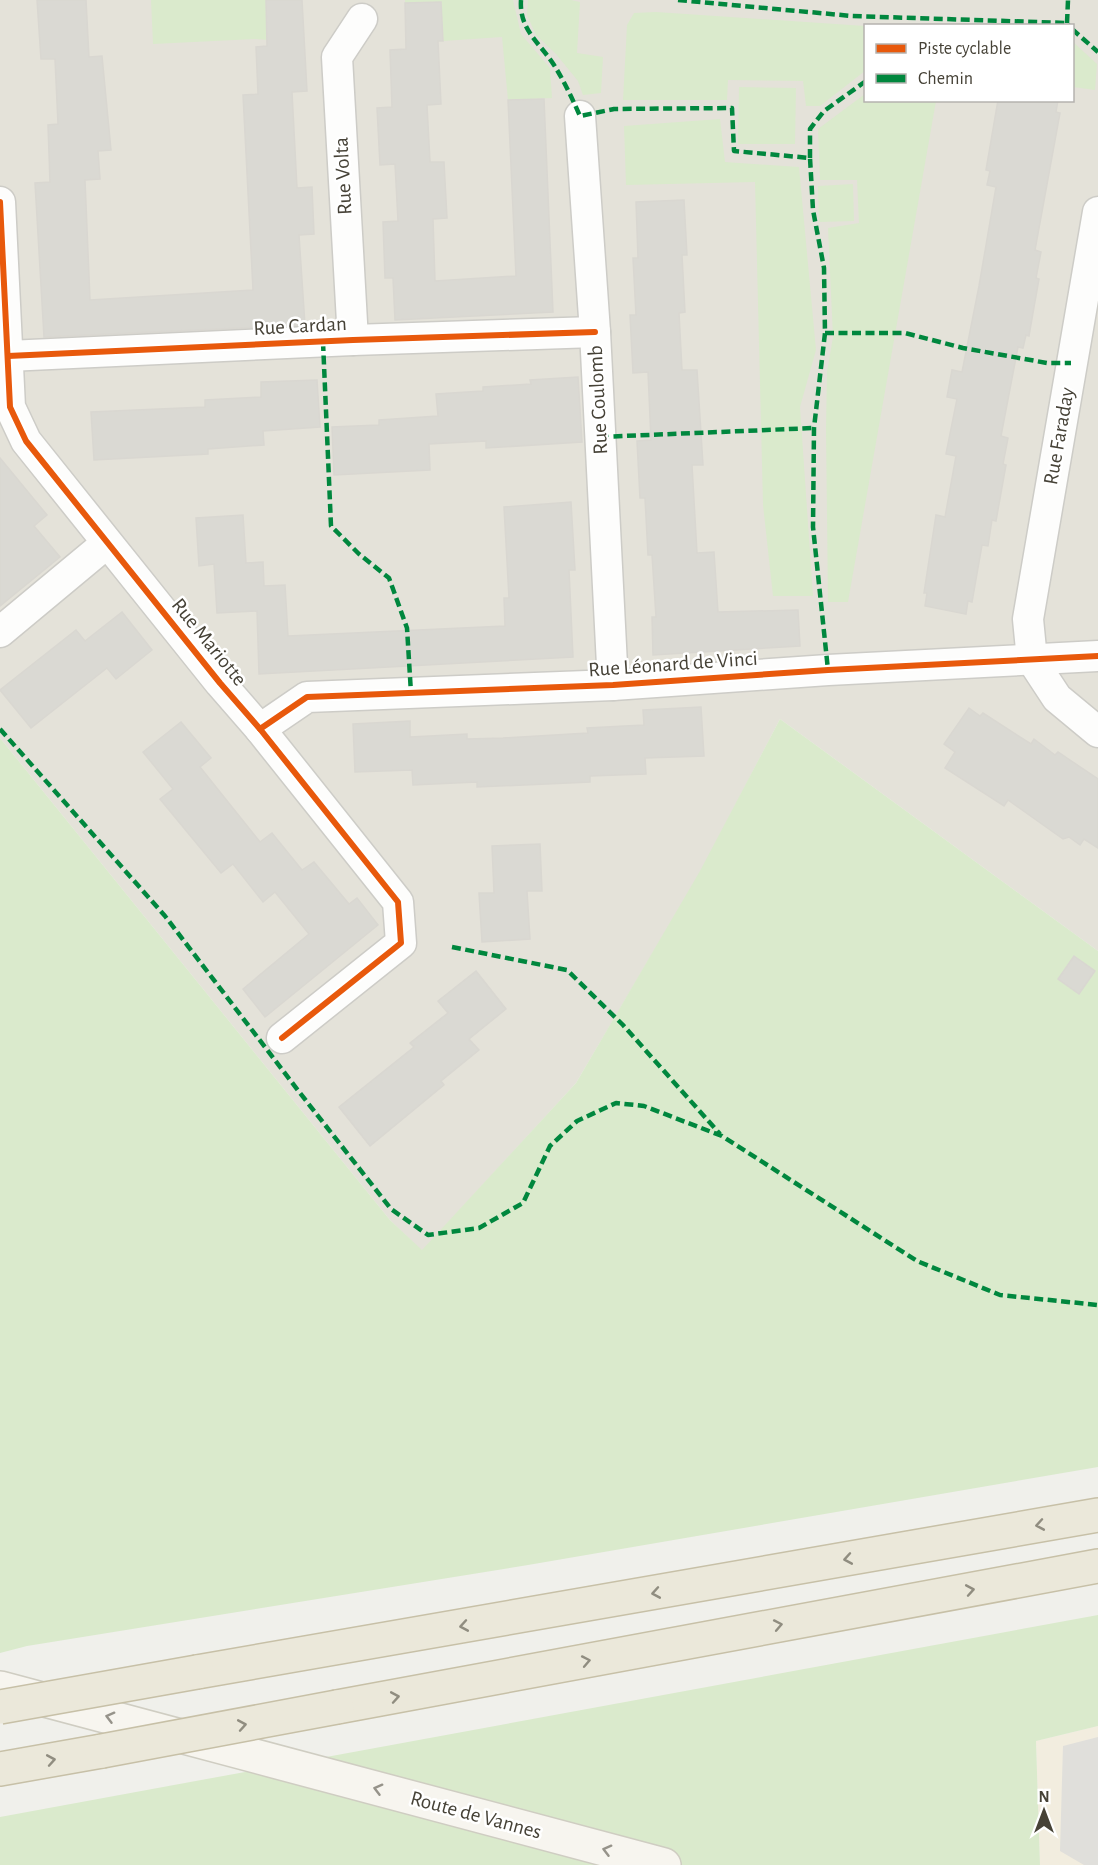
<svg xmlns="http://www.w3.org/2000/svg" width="1098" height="1865" font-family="'Alegreya Sans',sans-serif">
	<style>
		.residential { fill: #e4e2d9; fill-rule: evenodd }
		.commercial { fill: #f2eddf }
		.green { fill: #daeacc }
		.parking { fill: #e0dfdb }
		.building { fill: #dad9d3; stroke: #d9d7d1; stroke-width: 1.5 }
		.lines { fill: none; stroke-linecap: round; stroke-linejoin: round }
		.street-casing { stroke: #cdccc7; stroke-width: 33 }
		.secondary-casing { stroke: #cfcdc2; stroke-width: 36 }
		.highway-casing { stroke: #c7c0a7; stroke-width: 36 }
		.street { stroke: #fdfdfc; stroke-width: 30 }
		.secondary { stroke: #f7f5ef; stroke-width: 33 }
		.highway { stroke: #ebe8da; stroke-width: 33 }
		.highway-bridge-casing { stroke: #c7c0a7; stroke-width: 36; stroke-linecap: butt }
		.highway-bridge { stroke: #ebe8da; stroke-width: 33 }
		.quiet { stroke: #00873e; stroke-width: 4.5; stroke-dasharray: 9 4.5; stroke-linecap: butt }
		.cycleway-casing { stroke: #fff; stroke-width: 10 }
		.cycleway { stroke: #e8590c; stroke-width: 6 }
		.oneway { stroke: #908d80 }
		.oneway2 { stroke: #96938a }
		.labels { text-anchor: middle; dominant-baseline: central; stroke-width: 5; stroke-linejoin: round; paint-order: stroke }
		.street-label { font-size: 21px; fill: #464237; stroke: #fff }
	</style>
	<rect width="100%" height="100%" fill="#f0f0eb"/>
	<path class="residential" d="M0,0H1098V951L780,719L701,871L576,1083L422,1251L390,1220L0,738ZM866,26H1072V100H866Z"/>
	<polygon class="commercial" points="1098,1726 1098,1865 1040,1865 1036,1741"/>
	<g class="green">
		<polygon points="151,0 266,0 269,40 255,39 153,44"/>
		<polygon points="405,0 513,0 521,34 550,68 552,98 508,100 502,37 443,41 405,3"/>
		<polygon points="528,0 571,0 580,2 577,53 603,57 601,93 583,95 578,81 556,54 536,35 527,15"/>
		<polygon points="656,12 865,26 865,71 820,106 806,106 803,81 728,80 727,100 623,100 627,25 634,13"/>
		<polygon points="1072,41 1097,64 1095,90 1073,87"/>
		<polygon points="739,87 796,88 795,144 738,144"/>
		<polygon points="865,94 866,100 936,101 848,602 828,602 826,429 827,372 833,337 828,228 859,223 857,180 820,180 818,129"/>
		<polygon points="720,119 725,162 799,167 816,350 800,407 813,596 773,596 763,505 755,182 626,185 624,126"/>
		<polygon points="853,184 854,221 819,222 818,186"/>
		<polygon points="780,719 1098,951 1098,1467 528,1565 27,1646 0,1653 0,738 390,1220 422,1250 576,1083 700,871"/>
		<polygon points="1098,1615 1098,1726 1036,1741 1040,1865 0,1865 0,1817"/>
	</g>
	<polygon class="parking" points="1098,1737 1098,1865 1084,1865 1060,1851 1063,1746"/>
	<g class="building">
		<polygon points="37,0 86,0 89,57 102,56 111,150 98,151 100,179 85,180 90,300 253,290 243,95 258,94 256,47 267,46 266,0 302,0 307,91 292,92 297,188 312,187 314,234 299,235 305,325 44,337 35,183 50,182 48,125 58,124 55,59 41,59"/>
		<polygon points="441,2 443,41 438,41 441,104 427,105 430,162 444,162 447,218 433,219 435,281 516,276 508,100 544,99 553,312 395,320 393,278 385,278 383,222 398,221 395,164 380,165 377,108 392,107 390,50 406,49 405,3"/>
		<polygon points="998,100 1058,100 1056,112 1060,113 1035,250 1041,252 1036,278 1039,279 1034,307 1029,336 1026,335 1023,348 1018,347 1001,436 1008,438 1003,464 1006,465 996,521 992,520 988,546 982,545 972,602 968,601 966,614 925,606 927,593 924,593 936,515 945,517 956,456 946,454 957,399 947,397 952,370 962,372 979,286 996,187 987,185 990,171 986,170"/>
		<polygon points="684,200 687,255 682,255 685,312 679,313 682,370 697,370 703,465 692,465 697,553 714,552 718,612 798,610 800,646 653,655 652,617 656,617 652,555 648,555 645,498 640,498 637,441 651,440 648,372 633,373 630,315 636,315 633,258 638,258 636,202"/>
		<polygon points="578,377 582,442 486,448 486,441 429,444 430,470 334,475 332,427 379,425 379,420 438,416 436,394 483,391 483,387 531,384 530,380"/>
		<polygon points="317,380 320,427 263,431 264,445 208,449 208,454 94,460 91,412 205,407 205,400 261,397 261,382"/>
		<polygon points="0,458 47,515 34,526 60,557 0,606"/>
		<polygon points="571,502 575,570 569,570 573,657 259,674 257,611 217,613 214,564 199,566 196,518 243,515 246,563 263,562 264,586 285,585 288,636 505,626 504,598 509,598 504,507"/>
		<polygon points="122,612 152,650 116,679 107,668 31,728 0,690 76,630 85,641"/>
		<polygon points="701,707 704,756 645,758 646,774 590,776 590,782 477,787 477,782 413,785 412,770 355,772 353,724 410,721 410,737 467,734 467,739 503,738 588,733 587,728 644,725 643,710"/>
		<polygon points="969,708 980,716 983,713 1031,744 1034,739 1055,755 1058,752 1098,779 1098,848 1084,839 1080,845 1069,837 1063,839 1008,800 1004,806 945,768 955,752 944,744"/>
		<polygon points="181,722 211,758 200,767 260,842 272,833 302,870 314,862 349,904 357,898 378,925 265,1017 243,989 309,934 275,892 263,902 233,864 221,873 160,799 173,789 143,752"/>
		<polygon points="540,844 542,891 527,891 530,939 482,942 479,893 494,893 492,846"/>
		<polygon points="1074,956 1095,971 1079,994 1058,979"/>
		<polygon points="476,971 506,1009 469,1039 479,1050 441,1081 444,1085 370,1146 339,1107 414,1047 410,1043 448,1013 438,1001"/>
	</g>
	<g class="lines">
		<defs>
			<g id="street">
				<polyline points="580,116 595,332 613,685"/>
				<polyline points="0,202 10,407 26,441 220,683 260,729 398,902 401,943 282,1038"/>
				<polyline points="1098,212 1028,619 1032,660 1057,698 1098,732"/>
				<polyline points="353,340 337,57 362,19"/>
				<polyline points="8,356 353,340 595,332"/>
				<polyline points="0,632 107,543"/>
				<polyline points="260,729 307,697 613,685 828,670 1098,656"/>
			</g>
			<polyline id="secondary" points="0,1688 664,1865"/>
			<g id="highway">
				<polyline points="197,1672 1098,1515"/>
				<polyline points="337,1707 1098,1566"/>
				<polyline points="0,1769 102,1751"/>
			</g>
		</defs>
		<use href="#street" class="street-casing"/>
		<use href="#secondary" class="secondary-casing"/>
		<use href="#highway" class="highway-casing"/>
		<use href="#street" class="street"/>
		<use href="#secondary" class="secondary"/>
		<use href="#highway" class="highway"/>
		<defs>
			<g id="highway-bridge">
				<polyline points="0,1707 197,1672"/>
				<polyline points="102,1751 337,1707"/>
			</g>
		</defs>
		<use href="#highway-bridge" class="highway-bridge-casing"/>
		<use href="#highway-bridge" class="highway-bridge"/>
		<g class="quiet">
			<path d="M521,0C519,30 540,43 554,65C564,81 572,98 580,116L614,109L732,108L734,151L810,158L813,210L824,268L825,333L814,428L813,527L828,670"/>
			<polyline points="678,0 852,16 1067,23 1069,26"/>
			<polyline points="1067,23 1068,0"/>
			<polyline points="1072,29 1098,52"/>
			<polyline points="810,158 810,129 824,111 866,81"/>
			<polyline points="825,333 905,333 963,348 1047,363 1071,363"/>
			<polyline points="323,342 331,526 359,554 389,578 407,628 411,693"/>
			<polyline points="600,437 814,428"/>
			<polyline points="0,729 165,916 300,1093 391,1209 428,1235 479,1228 523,1203 550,1146 577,1121 616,1103 644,1106 722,1136 917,1261 1000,1295 1098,1305"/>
			<polyline points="452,947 567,970 623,1025 720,1134"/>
		</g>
		<defs>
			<g id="cycleway">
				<polyline points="0,202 10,407 26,441 220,683 260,729 398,902 401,943 282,1038"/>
				<polyline points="8,356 353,340 595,332"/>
				<polyline points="260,729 307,697 613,685 828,670 1098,656"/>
			</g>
		</defs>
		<use href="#cycleway" class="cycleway-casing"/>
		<use href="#cycleway" class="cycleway"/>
	</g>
	<defs><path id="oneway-chevron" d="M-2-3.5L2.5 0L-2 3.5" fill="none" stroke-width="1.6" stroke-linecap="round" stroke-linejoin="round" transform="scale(1.5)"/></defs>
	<g class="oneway">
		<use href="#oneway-chevron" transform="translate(1040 1525) rotate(170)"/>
		<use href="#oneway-chevron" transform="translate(848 1559) rotate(170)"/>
		<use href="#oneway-chevron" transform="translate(970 1590) rotate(-10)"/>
		<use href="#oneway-chevron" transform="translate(656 1593) rotate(170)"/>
		<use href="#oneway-chevron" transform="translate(778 1625) rotate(-11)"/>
		<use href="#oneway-chevron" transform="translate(464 1626) rotate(170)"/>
		<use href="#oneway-chevron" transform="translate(586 1661) rotate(-11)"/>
		<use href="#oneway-chevron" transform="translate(395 1697) rotate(-10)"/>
		<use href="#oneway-chevron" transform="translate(242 1725) rotate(-10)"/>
		<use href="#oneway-chevron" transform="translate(51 1760) rotate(-10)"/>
	</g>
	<g class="oneway2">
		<use href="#oneway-chevron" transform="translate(110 1717) rotate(-165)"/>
		<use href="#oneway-chevron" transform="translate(378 1789) rotate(-165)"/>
		<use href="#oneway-chevron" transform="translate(607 1850) rotate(-165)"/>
	</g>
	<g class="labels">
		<g class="street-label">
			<text transform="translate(343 176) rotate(-93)">Rue Volta</text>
			<text transform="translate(300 326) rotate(-3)">Rue Cardan</text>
			<text transform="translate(598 400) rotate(-93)">Rue Coulomb</text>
			<text transform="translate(1059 436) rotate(-80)">Rue Faraday</text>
			<text transform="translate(209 642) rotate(51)">Rue Mariotte</text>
			<text transform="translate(673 664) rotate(-4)">Rue Léonard de Vinci</text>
			<text transform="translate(476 1815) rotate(15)">Route de Vannes</text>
		</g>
	</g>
	<rect x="864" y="24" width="210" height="78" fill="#ffffff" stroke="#b5b3af" stroke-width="1.5"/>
	<rect x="876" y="44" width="30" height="9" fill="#e8590c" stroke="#b5b3af" stroke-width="1.5"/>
	<text x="918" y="54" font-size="18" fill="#464237">Piste cyclable</text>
	<rect x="876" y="74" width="30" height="9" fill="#00873e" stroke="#b5b3af" stroke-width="1.5"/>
	<text x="918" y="84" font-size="18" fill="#464237">Chemin</text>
	<g transform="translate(1044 1811)" stroke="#ffffff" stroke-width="4.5" paint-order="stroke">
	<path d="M0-4.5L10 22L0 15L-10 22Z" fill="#464237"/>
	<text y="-9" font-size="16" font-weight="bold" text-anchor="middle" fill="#464237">N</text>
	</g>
</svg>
